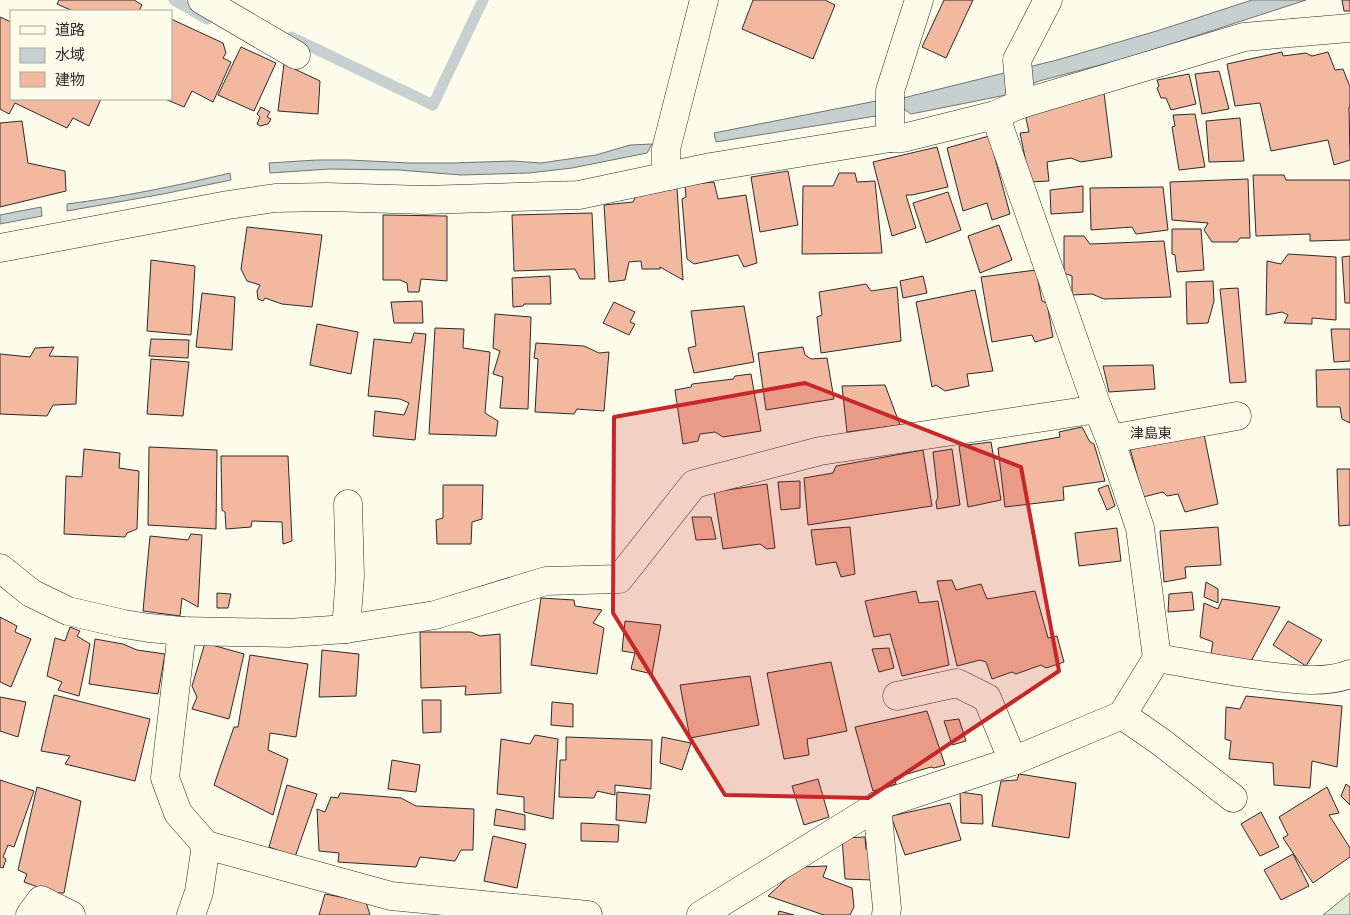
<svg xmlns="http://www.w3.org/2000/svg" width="1350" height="915" font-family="'Varela Round','Noto Sans JP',sans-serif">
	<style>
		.green { fill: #deebd1; stroke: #74746e }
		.water { fill: #c7d0d0; stroke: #74746e }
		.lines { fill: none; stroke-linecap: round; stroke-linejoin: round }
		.stream { stroke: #c7d0d0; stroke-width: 11 }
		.building { fill: #f2b8a0; stroke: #2b2b2b }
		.minor-casing { stroke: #2b2b2b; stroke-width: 29 }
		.minor { stroke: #fdfbea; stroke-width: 28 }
		.marked { fill: #c62828; fill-opacity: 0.2; stroke: #c62828; stroke-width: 4; stroke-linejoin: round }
		.labels { text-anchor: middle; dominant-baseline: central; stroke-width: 4; stroke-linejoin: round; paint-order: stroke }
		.neighbourhood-label { font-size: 14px; fill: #2b2b2b; stroke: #fdfbea }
	</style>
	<rect width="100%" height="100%" fill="#fdfbea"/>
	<polygon class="green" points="1350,893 1350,915 1323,915"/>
	<g class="water">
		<polygon points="1252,0 1306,0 1131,57 1039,81 1006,95 911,114 904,109 876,116 716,142 714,133 876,101 903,98 1057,60 1160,30"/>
		<polygon points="652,144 647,153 572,168 529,173 461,175 399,170 329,169 270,173 269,163 317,160 349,160 410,163 452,163 513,161 541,163 596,155 630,145"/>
		<path d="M230,173L231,180L163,194L67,211V204C122,197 176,186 230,173Z"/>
		<polygon points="41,207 42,216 0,224 0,215"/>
	</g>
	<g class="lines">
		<g class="stream">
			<polyline points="174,0 207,19"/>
			<polyline points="291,37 433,105 483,0"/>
		</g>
	</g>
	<g class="building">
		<polygon points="59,0 134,0 142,5 139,11 73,11 57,4"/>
		<polygon points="753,0 825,0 835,5 813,59 742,29"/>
		<polygon points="944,0 973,0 946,58 922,47"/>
		<polygon points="1342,0 1350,0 1350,11 1344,11"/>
		<polygon points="0,17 11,22 11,99 101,99 89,126 73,118 67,128 15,103 9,114 0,109"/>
		<polygon points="171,19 223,43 226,53 223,58 231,62 213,102 192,91 184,107 165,99 171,99"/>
		<polygon points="241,47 276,63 254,111 218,95"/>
		<polygon points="1282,52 1283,56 1306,53 1312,56 1328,52 1335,70 1343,69 1350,87 1350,107 1349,107 1350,160 1334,165 1328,140 1271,151 1260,103 1235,106 1227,64"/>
		<polygon points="284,64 320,81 318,114 278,111"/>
		<polygon points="1219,71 1229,109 1202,114 1195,74"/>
		<polygon points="1189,74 1196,104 1171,110 1166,98 1161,98 1157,88 1159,86 1157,80"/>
		<polygon points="1104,93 1112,157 1081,162 1071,158 1047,162 1049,181 1030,182 1020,133 1029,132 1025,114"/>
		<polygon points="261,107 270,112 267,117 271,119 268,124 260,126 257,124 260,117 257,114"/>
		<polygon points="1195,114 1205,167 1179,170 1172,127 1175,126 1173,115"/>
		<polygon points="1240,118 1244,161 1209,162 1206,121"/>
		<polygon points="22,121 28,163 65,171 66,191 0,207 0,123"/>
		<polygon points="989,136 1010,214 992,220 987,203 963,211 947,148"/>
		<polygon points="937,147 948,187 912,195 906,195 916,228 892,236 873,162"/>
		<polygon points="788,171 798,225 760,232 751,177"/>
		<polygon points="839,173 855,173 857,182 875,181 882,253 802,254 803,186 833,186"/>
		<polygon points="1253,175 1284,175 1286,180 1350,180 1350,240 1310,241 1310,234 1256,236"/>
		<polygon points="1248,179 1250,238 1240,238 1237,242 1212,242 1204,230 1208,223 1172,220 1170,182"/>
		<polygon points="714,182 718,199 746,195 757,263 744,267 738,255 694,264 687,259 682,199 686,197 685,185"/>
		<polygon points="1083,186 1083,212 1051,214 1050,190"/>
		<polygon points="1163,187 1168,230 1136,234 1132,227 1091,230 1090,188"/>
		<polygon points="677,188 683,280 660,267 660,269 642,269 641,261 629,262 625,280 609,282 604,205 633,202 636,196"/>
		<polygon points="948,192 961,230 926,243 913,203"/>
		<polygon points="592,213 595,279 580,279 575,269 514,271 512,215"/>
		<polygon points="383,215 447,216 447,281 421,279 419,292 408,292 407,283 400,280 383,280"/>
		<polygon points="999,225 1012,260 980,273 968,236"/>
		<polygon points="247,227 322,235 312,307 282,304 265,298 263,301 258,299 257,291 260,285 247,281 241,269"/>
		<polygon points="1172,229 1201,229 1204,270 1177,272 1175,255 1172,254"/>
		<polygon points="1064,236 1084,236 1090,244 1164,241 1171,297 1104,299 1092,294 1072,295 1072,276 1064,273"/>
		<polygon points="1288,254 1336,257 1336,320 1312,318 1312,324 1284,323 1288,315 1282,312 1266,315 1267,261 1281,264"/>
		<polygon points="1350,256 1350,303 1345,303 1342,257"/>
		<polygon points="151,260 195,266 191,335 147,331"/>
		<polygon points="1036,270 1042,301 1047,303 1053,337 1035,342 1032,335 992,342 981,277"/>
		<polygon points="550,276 551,304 524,304 523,306 513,307 512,278"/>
		<polygon points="923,276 927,293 903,298 900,281"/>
		<polygon points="1213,281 1214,301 1208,323 1187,324 1186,282"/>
		<polygon points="866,284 871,291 897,287 901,341 821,353 817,317 822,315 819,292"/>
		<polygon points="1238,288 1246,382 1230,383 1220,289"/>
		<polygon points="975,290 993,371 967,374 969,386 945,391 936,385 932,387 916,302"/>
		<polygon points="202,293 235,297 232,350 196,347"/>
		<polygon points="422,301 423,323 394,323 391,302"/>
		<polygon points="614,302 635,312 630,322 635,324 629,335 603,323"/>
		<polygon points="744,306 754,362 694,373 688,348 696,346 691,311"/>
		<polygon points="495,314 531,317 528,409 500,408 503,377 493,374 500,351 493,348"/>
		<polygon points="317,324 358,332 351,374 310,365"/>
		<polygon points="435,328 464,329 463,348 490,352 485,413 498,421 496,436 429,434"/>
		<polygon points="1331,329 1350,329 1350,361 1334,362"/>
		<polygon points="414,333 426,334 415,440 373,436 375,411 404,415 409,403 400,399 368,396 374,339 411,343"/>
		<polygon points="151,339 189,340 188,358 149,356"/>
		<polygon points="536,343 584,346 599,353 609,352 604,411 577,409 574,414 535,412 538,359 534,358"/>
		<polygon points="54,347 49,356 78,357 76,404 53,405 47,416 0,414 0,354 30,357 35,348"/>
		<polygon points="803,347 805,355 811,359 827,358 834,399 766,410 758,353"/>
		<polygon points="151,359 189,362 183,416 147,414"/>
		<polygon points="1153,365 1155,389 1109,392 1103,366"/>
		<polygon points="1350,369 1350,423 1342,419 1340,407 1317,407 1316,370"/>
		<polygon points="751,374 761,431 723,437 715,432 700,434 698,441 683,444 675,390 691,387 692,384 733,379 735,376"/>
		<polygon points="885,385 900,425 847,432 842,386"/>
		<polygon points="1082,427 1090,442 1094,444 1105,481 1063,487 1064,500 1005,507 998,448 1060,437 1059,432"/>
		<polygon points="1204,434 1218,504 1185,512 1178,494 1167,496 1163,492 1143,497 1129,445"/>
		<polygon points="991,442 1001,500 968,507 959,446"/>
		<polygon points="149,447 217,450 216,529 148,525"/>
		<polygon points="84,449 120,453 119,468 139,471 137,529 127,533 125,537 64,534 66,476 82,477"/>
		<polygon points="952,449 960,505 937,509 936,502 938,497 933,452"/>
		<polygon points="923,450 932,506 808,525 804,478 833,473 836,466"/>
		<polygon points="221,456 288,456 292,541 283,544 282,522 252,521 251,527 226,529 225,512 222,510"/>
		<polygon points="1337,469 1350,469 1350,525 1339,526"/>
		<polygon points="800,481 800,508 781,510 778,482"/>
		<polygon points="767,484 775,548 767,549 760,544 723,549 714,492"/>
		<polygon points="443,485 483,485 482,519 472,522 471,544 437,544 436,520 443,518"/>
		<polygon points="1108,485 1115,506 1107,510 1098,489"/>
		<polygon points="692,517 711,517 716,539 696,540"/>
		<polygon points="850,527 855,574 841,577 836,562 816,565 811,530"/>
		<polygon points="1218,527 1221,565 1185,567 1186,578 1164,582 1160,531"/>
		<polygon points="1117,528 1121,561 1079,566 1075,533"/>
		<polygon points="191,534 202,535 198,607 182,598 180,616 143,611 150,536 188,540"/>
		<polygon points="952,580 956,590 981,584 987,599 1035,591 1048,638 1057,636 1064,662 1046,668 1041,665 1016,674 1012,672 992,679 986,662 980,660 957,666 937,581"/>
		<polygon points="1206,582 1218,589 1218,603 1204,597"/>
		<polygon points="916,591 919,603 938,601 949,665 902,676 890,634 874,637 865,601"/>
		<polygon points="1192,592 1194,610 1168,612 1169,594"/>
		<polygon points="217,593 231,594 228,608 217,608"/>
		<polygon points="541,598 574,600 575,606 602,610 593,623 604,628 597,674 531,665"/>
		<polygon points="1222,599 1280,607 1249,665 1210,659 1213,642 1200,637 1204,603 1218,609"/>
		<polygon points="0,617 17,626 15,632 31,639 11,687 0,682"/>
		<polygon points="625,621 661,625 652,674 631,669 635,653 622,651"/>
		<polygon points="1288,621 1322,640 1306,666 1273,645"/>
		<polygon points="70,627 80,631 77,636 90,644 79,696 58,690 62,682 47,676 55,638 65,641"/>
		<polygon points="420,632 471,632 480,636 500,634 501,693 465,695 466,686 421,688"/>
		<polygon points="95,639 123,644 137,650 165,654 158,694 89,684"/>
		<polygon points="205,643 244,654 229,719 192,709 197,697 192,686"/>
		<polygon points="889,648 894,668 879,672 872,649"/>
		<polygon points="322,650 359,654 356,696 319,697"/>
		<polygon points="250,655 308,664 296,737 270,733 268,750 288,759 273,815 214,785 234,727 238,727"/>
		<polygon points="831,662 847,731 807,739 809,755 784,759 767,673"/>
		<polygon points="750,676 759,725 690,738 680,685"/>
		<polygon points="54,695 150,719 135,781 65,764 70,756 41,751"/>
		<polygon points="1246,696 1342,706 1337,767 1312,761 1310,788 1274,785 1273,763 1229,759 1231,741 1225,739 1226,707 1240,709"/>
		<polygon points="0,697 26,702 18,737 0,731"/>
		<polygon points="422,700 441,700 441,732 423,733"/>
		<polygon points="552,702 573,704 573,727 551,725"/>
		<polygon points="927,711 945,765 934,768 931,767 894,778 896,784 873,791 855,727"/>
		<polygon points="959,719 966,741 952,745 944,721"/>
		<polygon points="535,735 558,739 553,819 524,812 524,797 497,794 501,739 530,744"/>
		<polygon points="566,737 652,740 651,789 615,785 615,795 597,791 594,798 559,797 560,760 566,760"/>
		<polygon points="662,737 691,743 682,770 660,763"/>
		<polygon points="392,760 420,765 416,792 388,789"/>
		<polygon points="1019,774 1076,783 1069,838 992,826 1001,781 1017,780"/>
		<polygon points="818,779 829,817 804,825 792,786"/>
		<polygon points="0,780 34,791 14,847 8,845 3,857 6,859 3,868 0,867"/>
		<polygon points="1346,784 1350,787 1350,805 1341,796"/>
		<polygon points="287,785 317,794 295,857 269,847"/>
		<polygon points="37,787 81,801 64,893 55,893 24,882 27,874 18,870"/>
		<polygon points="1327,787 1339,813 1329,815 1350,848 1350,857 1313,883 1283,838 1288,835 1279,817"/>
		<polygon points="617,792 650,795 646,823 616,820"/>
		<polygon points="960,792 982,795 983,824 961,823"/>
		<polygon points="340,793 401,798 416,806 474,809 473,850 461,850 455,861 420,857 416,867 338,862 339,853 319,851 317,809 325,812 331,797 338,798"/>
		<polygon points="950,803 961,840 905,855 891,816"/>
		<polygon points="496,809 525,815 525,830 494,825"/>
		<polygon points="1261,812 1279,847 1260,856 1241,824"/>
		<polygon points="581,823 619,825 618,842 581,841"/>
		<polygon points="493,836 526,844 517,888 484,881"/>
		<polygon points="865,837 866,849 871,850 872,880 845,879 842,838"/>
		<polygon points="1293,854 1309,886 1281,900 1264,870"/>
		<polygon points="827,866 823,877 852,888 854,907 850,915 824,915 768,896 799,867"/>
		<polygon points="325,894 366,902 370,915 319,915"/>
		<polygon points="779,911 794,915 778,915"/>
	</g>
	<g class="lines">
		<defs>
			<g id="minor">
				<polyline points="202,0 296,55"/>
				<polyline points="1021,104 1017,60 1048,0"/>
				<polyline points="890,138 890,91 919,0"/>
				<polyline points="669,176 666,164 666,149 704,0"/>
				<polyline points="0,248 228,205 275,198 327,197 425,200 579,195 711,167 890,138 903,138 995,115 1021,104 1244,37 1350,28"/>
				<polyline points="1110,439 1237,416"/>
				<polyline points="0,568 31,593 68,611 124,624 149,628 182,631 165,778 178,813 206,845 391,896 588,915"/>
				<polyline points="346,629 350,576 348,504"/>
				<polyline points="182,631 288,633 346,629 435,615 546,581 619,579 694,484 820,451 1098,409"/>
				<path d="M1157,658C1193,664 1230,672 1267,676C1292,679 1325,684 1350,674"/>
				<polyline points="897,696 957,683 987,698 1013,761"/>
				<polyline points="1122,715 1161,742 1233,798"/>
				<polyline points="877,806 887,908 886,915"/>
				<polyline points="30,915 41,900 71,915"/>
				<polyline points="191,915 199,892 206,845"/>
				<polyline points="701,915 877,806 1013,761 1122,715 1157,658 1140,528 1110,439 1098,409 995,115"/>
			</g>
		</defs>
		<use href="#minor" class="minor-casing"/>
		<use href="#minor" class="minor"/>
	</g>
	<path class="marked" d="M805,383L1021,467L1059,671L868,798L725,795L613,613L614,417Z"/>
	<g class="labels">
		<g class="neighbourhood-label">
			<text x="1151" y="433">津島東</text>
		</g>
	</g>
	<rect x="10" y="10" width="162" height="90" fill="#fdfbea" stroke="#a9a89e"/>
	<rect x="20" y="26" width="25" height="8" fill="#fdfbea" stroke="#a9a89e"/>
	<text x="55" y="35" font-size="15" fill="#2b2b2b">道路</text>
	<rect x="20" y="48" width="25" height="15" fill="#c7d0d0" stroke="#a9a89e"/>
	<text x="55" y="60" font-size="15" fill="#2b2b2b">水域</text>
	<rect x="20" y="72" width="25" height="15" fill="#f2b8a0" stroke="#a9a89e"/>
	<text x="55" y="85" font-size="15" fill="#2b2b2b">建物</text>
</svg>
